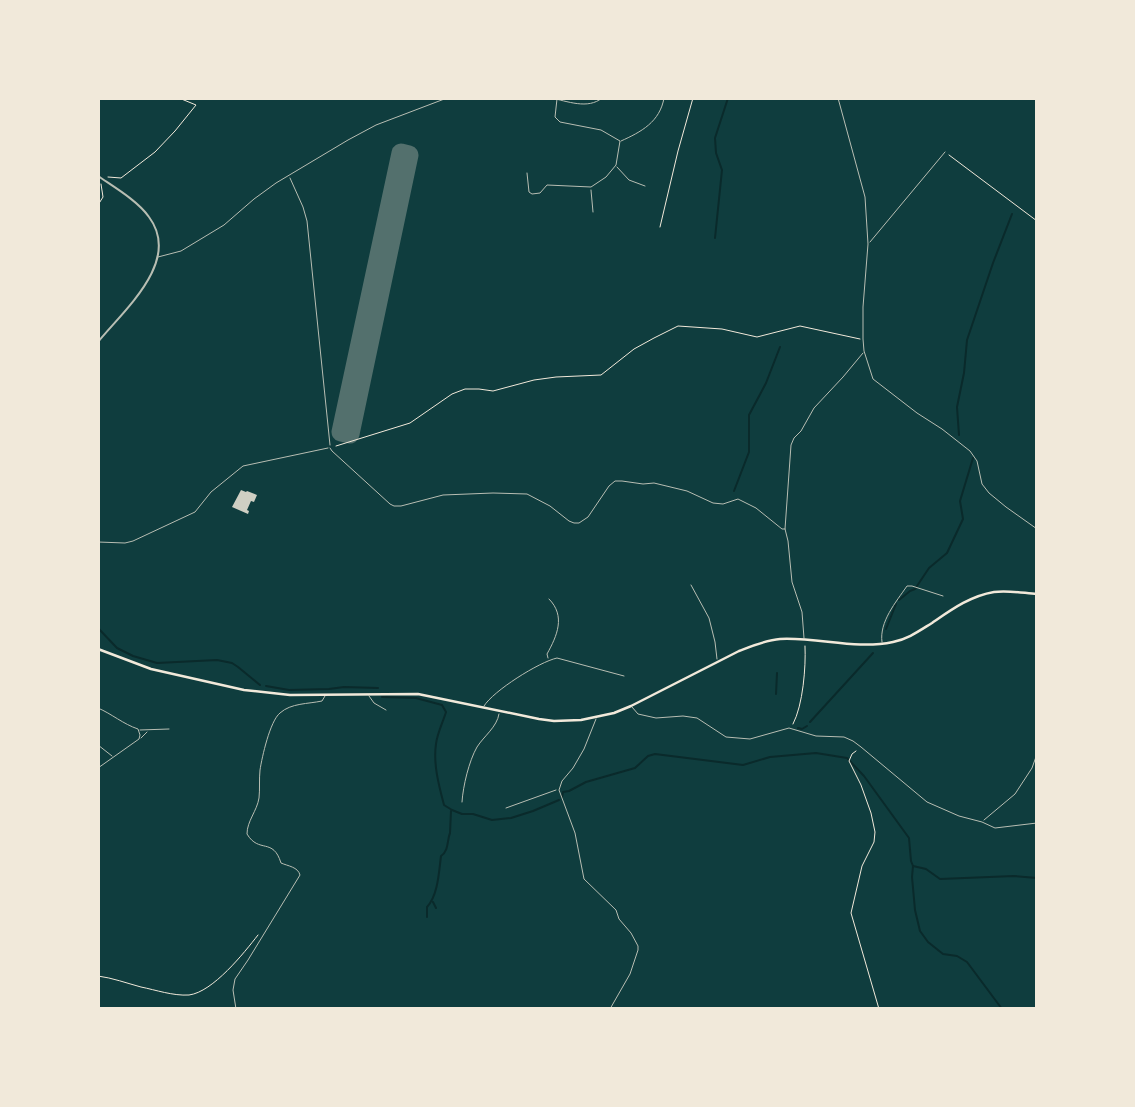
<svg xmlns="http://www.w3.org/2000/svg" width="1135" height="1107" font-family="'DejaVu Sans',sans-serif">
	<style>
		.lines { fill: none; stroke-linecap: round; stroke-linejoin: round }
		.stream { stroke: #0a2a2b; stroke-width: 2 }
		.runway { stroke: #53706d; stroke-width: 19 }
		.building { fill: #cfcfc3 }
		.path { stroke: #f1e9da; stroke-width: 1 }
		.minor { stroke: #b8beb3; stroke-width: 1 }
		.tertiary { stroke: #b8beb3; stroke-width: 2 }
		.secondary { stroke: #f1e9da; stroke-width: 2.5 }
	</style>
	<rect width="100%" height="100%" fill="#0f3d3e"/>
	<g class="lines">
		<g class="stream">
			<polyline points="715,238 722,170 716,153 715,138 728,98"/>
			<polyline points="959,435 957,407 964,373 967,340 993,263 1012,214"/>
			<polyline points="734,491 749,452 749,415 766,383 780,347"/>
			<polyline points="899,600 910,591 915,589 929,568 947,553 963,519 960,501 973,458"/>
			<polyline points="98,628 117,648 133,656 157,663 217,660 232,663 238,667 260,685"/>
			<polyline points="886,629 896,604"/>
			<polyline points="266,686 289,690 329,689 344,687 378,688"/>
			<polyline points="776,694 777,673"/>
			<path d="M382,697L416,698L442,705L446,712C443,722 437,734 436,744C433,764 439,786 444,805L452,810L462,814H473L492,820L511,818L533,811L559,800"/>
			<polyline points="810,722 873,653"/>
			<polyline points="798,728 802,729 807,726"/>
			<polyline points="562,797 563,792 569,791 586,782 635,768 648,756 655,754 743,765 770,757 816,753 847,758 864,776 909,838 911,861 913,866 912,877 915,910 920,931 928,942 943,954 957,956 967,962 1002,1009"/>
			<polyline points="913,866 926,869 940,879 1014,876 1037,878"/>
			<polyline points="433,902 436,908"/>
			<path d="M427,917V907C438,896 439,871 441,856C449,851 447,840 450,833L451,811"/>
		</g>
		<polygon class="runway" points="401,153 409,155 350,434 341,432"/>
	</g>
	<polygon class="building" points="241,490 246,492 247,491 257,495 254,502 251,501 247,510 249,511 248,514 232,507"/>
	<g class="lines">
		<g class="path">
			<polyline points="949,155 1037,221"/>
			<polyline points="108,177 121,178 155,152 175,131 196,105 179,98"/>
			<polyline points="98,205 103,197 101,184"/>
			<polyline points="660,227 678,151 693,98"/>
			<polyline points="336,446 410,423 452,394 465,389 479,389 493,391 534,380 556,377 601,375 634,349 654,338 678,326 722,329 757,337 800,326 860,339"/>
			<path d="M793,724C803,705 806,667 805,646"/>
			<polyline points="856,751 852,754 849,761 861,785 871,813 875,832 874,842 862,866 851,913 879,1009"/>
			<path d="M98,976C113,978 126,983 141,987C156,990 173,996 189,995C213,992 244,953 258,935"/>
		</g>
		<g class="minor">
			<path d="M551,98C567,101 588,110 602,98"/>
			<polyline points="838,98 865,197 868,244 863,307 863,339 864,351 873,379 917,413 942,429 970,451 977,461 982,484 989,493 1006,507 1037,529"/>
			<path d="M621,141C641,132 660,122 664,98"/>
			<polyline points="617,167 629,180 645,186"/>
			<polyline points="527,173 529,192 532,194 540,193 547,185 591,187 606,177 616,165 620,141 601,130 560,122 555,117 557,99"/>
			<polyline points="290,178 303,207 307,221 330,445"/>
			<polyline points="591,190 593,212"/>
			<polyline points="870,242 945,152"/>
			<polyline points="158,257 181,251 224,225 254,199 276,183 348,140 376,125 447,98"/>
			<polyline points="330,448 332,451 390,504 394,506 401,506 443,495 493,493 527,494 550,506 569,521 574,523 579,523 588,517 609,486 615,481 622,481 643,484 654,483 687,491 713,503 723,504 738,499 756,508 782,529 785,529"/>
			<polyline points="98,542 125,543 133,541 195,512 211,492 243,466 328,448"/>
			<polyline points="691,585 709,618 715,642 717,659"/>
			<polyline points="804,638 802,612 792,582 788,541 785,529 791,445 794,438 801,431 814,408 843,377 863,353"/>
			<path d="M882,642C879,622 896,602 907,586H912L943,596"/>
			<path d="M548,658L547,654C557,636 566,616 549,599"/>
			<polyline points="369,696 374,703 386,710"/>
			<path d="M484,706C493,691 539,662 557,658L624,676"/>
			<polyline points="632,707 638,714 656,718 683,716 697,718 726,737 750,739 789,728 816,736 844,737 853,741 861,747 927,802 959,816 982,822 995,828 1037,823"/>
			<path d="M98,708C112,714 123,724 138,729L140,735L139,739L98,768"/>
			<polyline points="596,719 584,749 573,768 562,781 559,790 575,833 584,879 616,910 619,919 631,933 638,946 638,950 630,974 610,1009"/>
			<polyline points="140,730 169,729"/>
			<polyline points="141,738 147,732"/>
			<polyline points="98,745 112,756"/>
			<path d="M462,802C463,786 469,761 477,747C484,736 497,727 499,714"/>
			<polyline points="506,808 556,790"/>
			<polyline points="984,820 1015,794 1032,768 1037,754"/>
			<path d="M236,1009L233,990L235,979L248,960L300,875C298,867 288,866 281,863C273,837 259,854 247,834C247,821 257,811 259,798C260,789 259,779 260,770C262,757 270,721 280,713C291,703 308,704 322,701L325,696"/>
		</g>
		<path class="tertiary" d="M98,176C114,187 138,201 149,217C182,261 124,310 98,342"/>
		<path class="secondary" d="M98,649L151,669L244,690L290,695L418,694L539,719L554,721L581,720L614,713L631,706L739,651C752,646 766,640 780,639C819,637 855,650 893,642C908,639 919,631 932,623C951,610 970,596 994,592C1008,590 1023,593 1037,594"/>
	</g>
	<rect width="1135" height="1107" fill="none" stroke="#f1e9da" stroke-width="200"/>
</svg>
